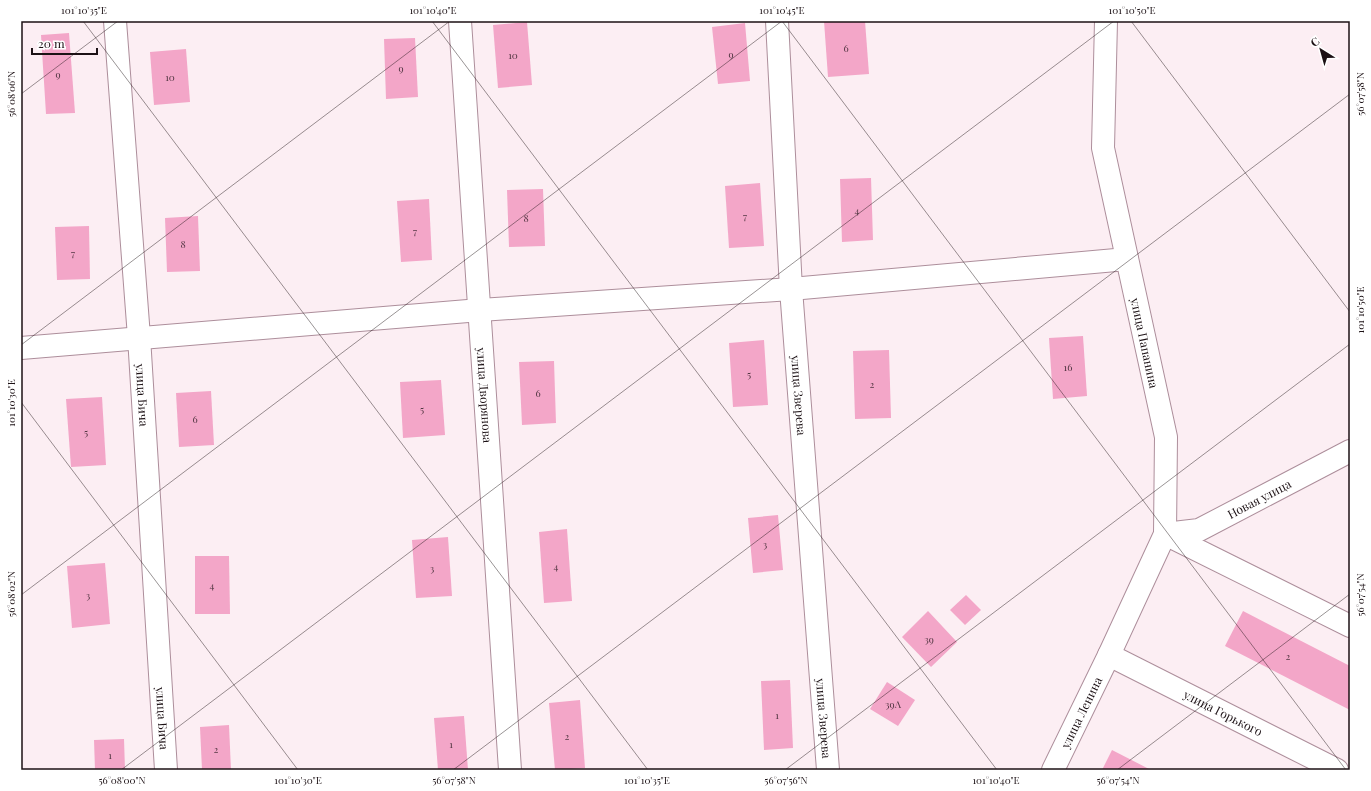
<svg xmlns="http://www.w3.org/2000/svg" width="1371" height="791" font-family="'Playfair Display',serif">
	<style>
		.building { fill: #f3a6c8 }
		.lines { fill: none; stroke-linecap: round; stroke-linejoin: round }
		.minor-casing { stroke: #ad8e9b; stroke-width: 24 }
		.minor { stroke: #fff; stroke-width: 22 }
		.ticks { fill: none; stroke: #1c1115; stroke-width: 1; stroke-opacity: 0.45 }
		.labels { text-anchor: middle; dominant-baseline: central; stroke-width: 3.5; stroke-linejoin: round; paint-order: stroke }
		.number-label { font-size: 10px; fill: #523642 }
		.street-label { font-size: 12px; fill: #1c1115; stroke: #fff }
		.neatline { fill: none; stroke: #1c1115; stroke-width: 1.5 }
		.ticks-label { font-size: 10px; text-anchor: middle; fill: #1c1115 }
	</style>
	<rect width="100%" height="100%" fill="#fceef3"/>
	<g class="building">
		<polygon points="824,21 865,21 869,74 828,77"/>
		<polygon points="527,22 532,85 498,88 493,25"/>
		<polygon points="745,23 750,81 718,84 712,27"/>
		<polygon points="69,33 75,113 46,114 41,35"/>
		<polygon points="415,38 418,97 386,99 384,39"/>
		<polygon points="186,49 190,102 154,105 150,52"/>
		<polygon points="871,178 873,240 842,242 840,179"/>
		<polygon points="760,183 764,246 729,248 725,186"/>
		<polygon points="543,189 545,246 509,247 507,190"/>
		<polygon points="429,199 432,260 401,262 397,201"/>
		<polygon points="198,216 200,271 167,272 165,218"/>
		<polygon points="89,226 90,279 57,280 55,227"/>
		<polygon points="1083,336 1087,396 1053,399 1049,338"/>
		<polygon points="764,340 768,405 733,407 729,343"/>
		<polygon points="889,350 891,418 855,419 853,351"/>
		<polygon points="554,361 556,423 522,425 519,362"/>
		<polygon points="441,380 445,435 403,438 400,382"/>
		<polygon points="211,391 214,445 179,447 176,393"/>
		<polygon points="102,397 106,465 71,467 66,399"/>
		<polygon points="778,515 783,570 753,573 748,518"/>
		<polygon points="567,529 572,601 544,603 539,532"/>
		<polygon points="448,537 452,596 416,598 412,540"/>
		<polygon points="195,556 229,556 230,614 195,614"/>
		<polygon points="105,563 110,624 72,628 67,566"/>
		<polygon points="966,595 981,610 965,625 950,610"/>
		<polygon points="928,611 957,642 931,667 902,637"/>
		<polygon points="1243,611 1350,666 1350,710 1225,646"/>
		<polygon points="790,680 793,748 764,750 761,681"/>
		<polygon points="887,682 915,700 898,726 870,709"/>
		<polygon points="580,700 585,768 555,770 549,703"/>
		<polygon points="464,716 468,770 438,770 434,718"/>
		<polygon points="229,725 231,770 202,770 200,727"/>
		<polygon points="124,739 125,770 95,770 94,740"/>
		<polygon points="1112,750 1151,770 1102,770"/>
	</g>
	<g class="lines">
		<defs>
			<g id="minor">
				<path id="s1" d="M115,21L139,337L166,770"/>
				<path id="s2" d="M460,21L510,770"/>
				<path id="s3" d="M777,21L791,289L828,770"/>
				<polyline points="21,348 480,310 791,289 1127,259"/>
				<polyline points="1165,534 1350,626"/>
				<path id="s4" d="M1165,534L1199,530L1350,451"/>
				<path id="s5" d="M1109,655L1337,770"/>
				<path id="s6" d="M1053,770L1109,655L1165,534L1166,437L1103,148L1106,21"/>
			</g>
		</defs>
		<use href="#minor" class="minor-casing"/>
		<use href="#minor" class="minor"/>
	</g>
	<path class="ticks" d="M83,21L648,770M432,21L997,770M782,21L1346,770M1131,21L1350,312M21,94L118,21M21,345L450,21M21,402L298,770M21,595L782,21M121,770L1114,21M453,770L1350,94M785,770L1350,344M1117,770L1350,594"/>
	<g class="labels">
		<g class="number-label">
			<text x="846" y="48">6</text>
			<text x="731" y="54">9</text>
			<text x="513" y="55">10</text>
			<text x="401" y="68">9</text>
			<text x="58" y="74">9</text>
			<text x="170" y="77">10</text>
			<text x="857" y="210">4</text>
			<text x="745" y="216">7</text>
			<text x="526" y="218">8</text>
			<text x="415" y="231">7</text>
			<text x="183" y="244">8</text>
			<text x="73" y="253">7</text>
			<text x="1068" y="367">16</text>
			<text x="749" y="374">5</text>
			<text x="872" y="384">2</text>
			<text x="538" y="393">6</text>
			<text x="422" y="409">5</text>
			<text x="195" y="419">6</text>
			<text x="86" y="432">5</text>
			<text x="765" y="544">3</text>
			<text x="556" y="566">4</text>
			<text x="432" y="568">3</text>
			<text x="212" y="585">4</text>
			<text x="88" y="595">3</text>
			<text x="929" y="639">39</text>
			<text x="1288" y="656">2</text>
			<text x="893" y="704">39А</text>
			<text x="777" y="715">1</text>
			<text x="567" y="736">2</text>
			<text x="451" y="744">1</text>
			<text x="216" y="749">2</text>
			<text x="110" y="755">1</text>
		</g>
		<g class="street-label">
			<text transform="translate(1145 343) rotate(78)">улица Папанина</text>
			<text stroke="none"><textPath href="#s1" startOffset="375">улица Бича</textPath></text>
			<text stroke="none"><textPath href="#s2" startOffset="375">улица Дворянова</textPath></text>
			<text stroke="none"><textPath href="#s3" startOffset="375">улица Зверева</textPath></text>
			<text stroke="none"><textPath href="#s4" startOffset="102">Новая улица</textPath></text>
			<text stroke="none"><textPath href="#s6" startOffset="64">улица Ленина</textPath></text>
			<text stroke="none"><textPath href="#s5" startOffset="128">улица Горького</textPath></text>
			<text stroke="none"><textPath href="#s1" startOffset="699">улица Бича</textPath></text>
			<text stroke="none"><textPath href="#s3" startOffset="699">улица Зверева</textPath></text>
		</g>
	</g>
	<rect width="1371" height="791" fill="none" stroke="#ffffff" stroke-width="44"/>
	<g transform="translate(1321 50) rotate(323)" stroke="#ffffff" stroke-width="3" paint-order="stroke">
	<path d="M0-3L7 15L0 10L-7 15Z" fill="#1c1115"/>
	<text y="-6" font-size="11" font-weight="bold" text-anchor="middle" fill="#1c1115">С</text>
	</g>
	<path d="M32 48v6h65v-6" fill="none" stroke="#1c1115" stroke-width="2"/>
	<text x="38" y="48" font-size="12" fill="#1c1115" stroke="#ffffff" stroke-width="3" paint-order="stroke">20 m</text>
	<rect x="22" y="22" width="1327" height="747" class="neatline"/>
	<g class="ticks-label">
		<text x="84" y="14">101°10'35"E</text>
		<text x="433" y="14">101°10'40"E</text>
		<text x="782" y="14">101°10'45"E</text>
		<text x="1132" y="14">101°10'50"E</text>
		<text transform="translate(11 94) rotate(-90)" y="4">56°08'06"N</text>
		<text transform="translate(1360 94) rotate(-90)" y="4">56°07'58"N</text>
		<text transform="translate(1360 310) rotate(-90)" y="4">101°10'50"E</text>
		<text transform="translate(11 403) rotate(-90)" y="4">101°10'30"E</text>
		<text transform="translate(11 594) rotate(-90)" y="4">56°08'02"N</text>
		<text transform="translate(1360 595) rotate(-90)" y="4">56°07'54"N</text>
		<text x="122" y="784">56°08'00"N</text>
		<text x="298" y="784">101°10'30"E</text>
		<text x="454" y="784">56°07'58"N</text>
		<text x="647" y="784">101°10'35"E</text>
		<text x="786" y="784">56°07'56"N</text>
		<text x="996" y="784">101°10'40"E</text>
		<text x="1118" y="784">56°07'54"N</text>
	</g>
</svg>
